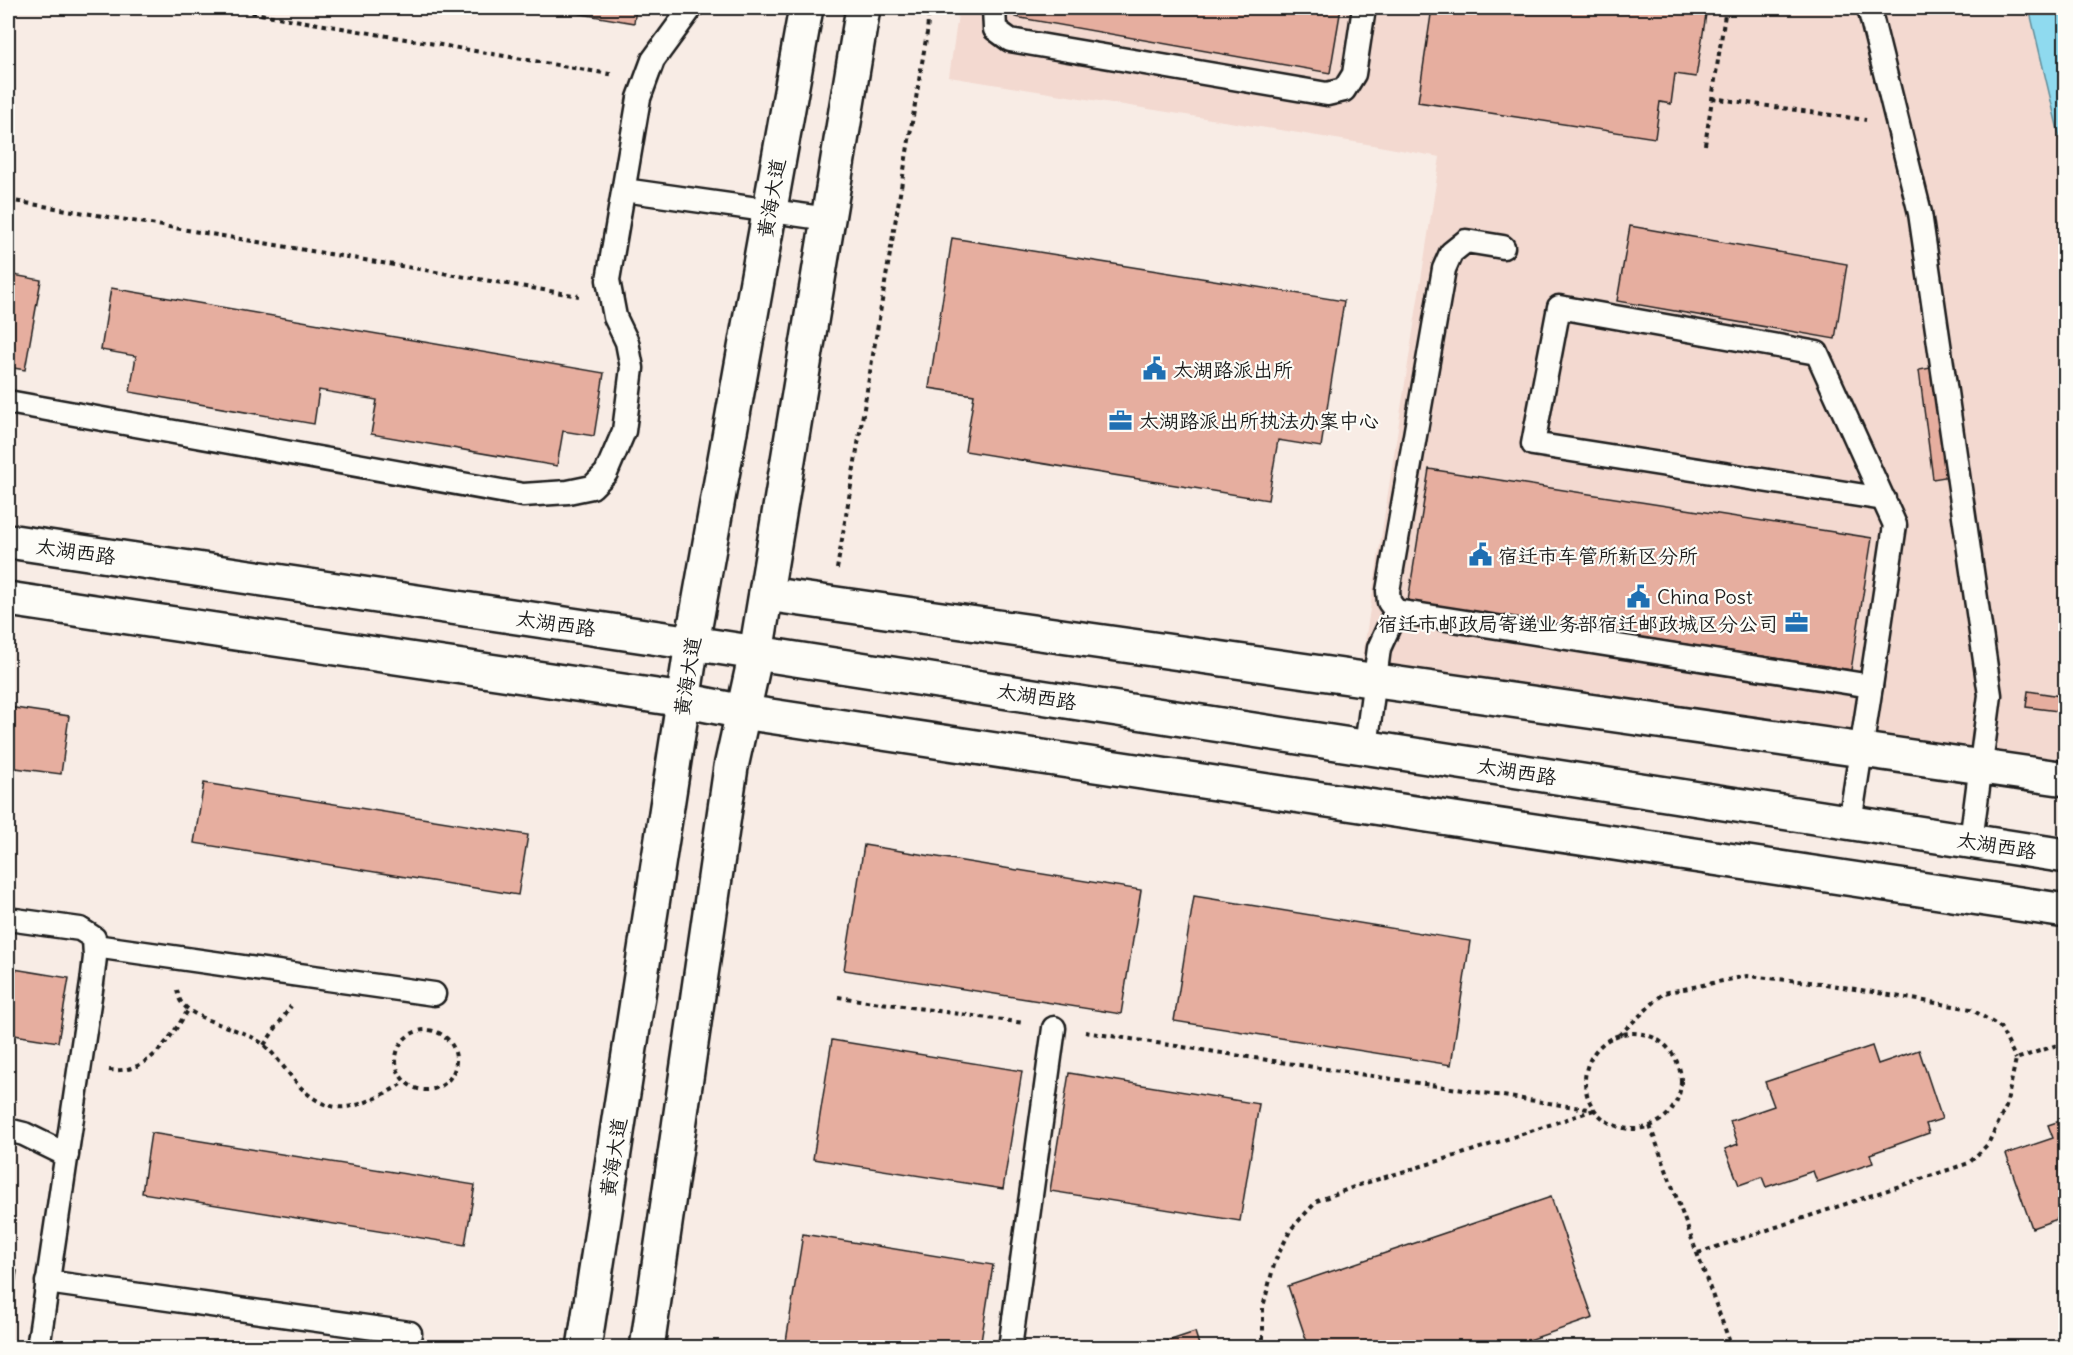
<svg xmlns="http://www.w3.org/2000/svg" width="2073" height="1355" font-family="Delius,'LXGW WenKai TC',sans-serif">
	<style>
		.built { fill: #f3d9d0 }
		.water { fill: #8fdaef; stroke: #618e9b; stroke-width: 1.5 }
		.building { fill: #e6ae9f; stroke: #1c1c1c; stroke-width: 1.5 }
		.lines { fill: none; stroke-linecap: round; stroke-linejoin: round }
		.service-casing { stroke: #1c1c1c; stroke-width: 27 }
		.minor-casing { stroke: #1c1c1c; stroke-width: 38 }
		.tertiary-casing { stroke: #1c1c1c; stroke-width: 38 }
		.path { stroke: #1c1c1c; stroke-width: 4; stroke-dasharray: 4.5 4.5; stroke-linecap: butt }
		.service { stroke: #fdfcf7; stroke-width: 22 }
		.minor { stroke: #fdfcf7; stroke-width: 33 }
		.tertiary { stroke: #fdfcf7; stroke-width: 33 }
		.labels { text-anchor: middle; dominant-baseline: central; stroke-width: 4.5; stroke-linejoin: round; paint-order: stroke }
		.street-label { font-size: 20px; fill: #1c1c1c; stroke: #fdfcf7 }
		.poi-label { font-size: 20px; fill: #1c1c1c; stroke: #fdfcf7; text-anchor: start }
	</style>
	<rect width="100%" height="100%" fill="#f8ece5"/>
	<filter id="ink" filterUnits="userSpaceOnUse"><feTurbulence type="fractalNoise" baseFrequency=".0167" numOctaves="2"/><feDisplacementMap in="SourceGraphic" scale="12" xChannelSelector="R" yChannelSelector="G"/><feConvolveMatrix kernelMatrix="1 2 1 2 8 2 1 2 1" color-interpolation-filters="sRGB"/></filter>
	<g filter="url(#ink)">
		<polygon class="built" points="959,8 2029,8 2066,160 2065,761 1894,740 1362,661 1440,157 1373,145 949,77"/>
		<polygon class="water" points="2029,8 2065,8 2065,160"/>
		<g class="building">
			<polygon points="546,8 636,8 634,23"/>
			<polygon points="1017,8 1341,8 1330,73 1015,17"/>
			<polygon points="1432,8 1707,8 1696,77 1675,74 1671,104 1660,102 1655,138 1418,102"/>
			<polygon points="1630,226 1847,264 1835,339 1617,301"/>
			<polygon points="952,238 1344,301 1321,447 1278,440 1268,500 965,451 974,395 929,388"/>
			<polygon points="8,274 41,280 25,370 8,367"/>
			<polygon points="111,288 604,373 594,436 563,431 557,466 371,434 377,400 319,390 314,424 130,392 136,356 101,350"/>
			<polygon points="1936,367 1951,476 1933,479 1919,370"/>
			<polygon points="1429,469 1872,538 1851,670 1408,601"/>
			<polygon points="2028,691 2060,696 2058,711 2026,707"/>
			<polygon points="8,707 69,716 61,774 8,767"/>
			<polygon points="204,783 528,835 518,895 194,843"/>
			<polygon points="864,845 1141,890 1121,1014 844,970"/>
			<polygon points="1194,896 1470,941 1451,1065 1174,1021"/>
			<polygon points="8,968 69,978 58,1042 8,1034"/>
			<polygon points="832,1040 1022,1071 1003,1189 813,1159"/>
			<polygon points="1872,1046 1878,1064 1919,1050 1942,1119 1926,1124 1929,1133 1870,1154 1873,1163 1817,1182 1813,1171 1766,1187 1762,1177 1739,1185 1725,1149 1738,1144 1730,1121 1774,1106 1765,1082"/>
			<polygon points="1069,1073 1259,1104 1240,1221 1050,1191"/>
			<polygon points="2066,1119 2066,1216 2032,1228 2006,1154 2053,1138 2048,1125"/>
			<polygon points="151,1133 475,1185 465,1245 142,1193"/>
			<polygon points="1551,1197 1593,1318 1506,1348 1309,1348 1288,1286"/>
			<polygon points="803,1234 993,1265 980,1348 785,1348"/>
			<polygon points="8,1270 17,1271 8,1330"/>
			<polygon points="1195,1332 1200,1348 1147,1348"/>
		</g>
		<g class="lines">
			<defs>
				<g id="service">
					<polyline points="994,8 995,29 1010,40 1327,94 1344,90 1354,74 1364,8"/>
					<polyline points="1869,8 1920,213 1990,695 1971,841"/>
					<polyline points="624,190 828,219"/>
					<polyline points="1503,247 1466,241 1451,253 1444,269 1388,591 1389,602 1396,611 1871,686 1895,525 1817,353 1559,307 1533,444 1884,499"/>
					<polyline points="8,402 523,495 568,492 592,487 606,473 624,431 632,368 627,342 615,317 608,280 639,98 653,60 691,8"/>
					<polyline points="1366,747 1379,648 1396,611"/>
					<polyline points="1850,822 1871,686"/>
					<polyline points="8,919 80,929 94,938 95,957 92,983 38,1348"/>
					<polyline points="95,946 434,994"/>
					<polyline points="8,1130 24,1134 67,1155"/>
					<polyline points="47,1282 410,1333 407,1348"/>
					<polyline points="1010,1348 1054,1028"/>
				</g>
				<polyline id="minor" points="766,594 2066,779"/>
				<g id="tertiary">
					<polyline points="8,541 692,643 2066,856"/>
					<polyline points="8,599 683,700 743,712 2066,911"/>
					<polyline points="584,1348 692,643 806,8"/>
					<polyline points="647,1348 731,767 756,653 863,8"/>
				</g>
			</defs>
			<use href="#service" class="service-casing"/>
			<use href="#minor" class="minor-casing"/>
			<use href="#tertiary" class="tertiary-casing"/>
			<g class="path">
				<polyline points="225,8 615,75"/>
				<polyline points="1712,98 1866,120"/>
				<polyline points="1705,145 1726,8"/>
				<polyline points="8,200 579,296"/>
				<polyline points="837,569 927,33 929,8"/>
				<path d="M177,990C178,994 179,1000 182,1003C197,1023 243,1027 264,1045C288,1066 300,1101 336,1107C356,1110 388,1093 405,1082"/>
				<polyline points="838,997 1024,1023"/>
				<circle cx="426" cy="1060" r="30"/>
				<polyline points="1085,1032 1594,1110"/>
				<circle cx="1633" cy="1081" r="48"/>
				<polyline points="1619,1035 1664,993 1747,976 1820,983 1971,1009 2000,1027 2016,1059"/>
				<polyline points="264,1045 291,1006"/>
				<path d="M109,1070C150,1074 169,1039 189,1009"/>
				<polyline points="1650,1126 1732,1348"/>
				<polyline points="1698,1253 1969,1163 1988,1144 2006,1107 2016,1059 2066,1042"/>
				<polyline points="1265,1348 1263,1344 1263,1307 1275,1261 1291,1229 1317,1201 1359,1185 1465,1153 1594,1110"/>
			</g>
			<use href="#service" class="service"/>
			<use href="#minor" class="minor"/>
			<use href="#tertiary" class="tertiary"/>
		</g>
	</g>
	<defs>
		<symbol id="civic-bare" viewBox="-9 -9 18 18"><path d="M-.6-6.5H3V-4.5H.6V-3L4-1V1h2V6H-6V1h2V-1L-.6-3ZM-1.2 2.5V6h2.4V2.5Z" fill="#1f6fb2" stroke="#fdfcf7" stroke-width="2.5" paint-order="stroke"/></symbol>
		<symbol id="office-bare" viewBox="-9 -9 18 18"><path d="M-6-3h4V-5.5h4V-3h4V5H-6ZM-1-4.5V-3h2v-1.5ZM-6 0V1H6V0Z" fill="#1f6fb2" stroke="#fdfcf7" stroke-width="2.5" paint-order="stroke"/></symbol>
	</defs>
	<g fill-rule="evenodd">
		<use href="#civic-bare" x="1138" y="352" width="33" height="33"/>
		<use href="#office-bare" x="1104" y="404" width="33" height="33"/>
		<use href="#civic-bare" x="1464" y="538" width="33" height="33"/>
		<use href="#civic-bare" x="1622" y="580" width="33" height="33"/>
		<use href="#office-bare" x="1780" y="606" width="33" height="33"/>
	</g>
	<g class="labels">
		<g class="street-label">
			<text transform="translate(771 198) rotate(-80)">黄海大道</text>
			<text transform="translate(76 551) rotate(8)">太湖西路</text>
			<text transform="translate(556 623) rotate(8)">太湖西路</text>
			<text transform="translate(687 676) rotate(-81)">黄海大道</text>
			<text transform="translate(1037 696) rotate(9)">太湖西路</text>
			<text transform="translate(1517 771) rotate(9)">太湖西路</text>
			<text transform="translate(1997 845) rotate(9)">太湖西路</text>
			<text transform="translate(613 1157) rotate(-81)">黄海大道</text>
		</g>
		<g class="poi-label">
			<text x="1173" y="369">太湖路派出所</text>
			<text x="1139" y="420">太湖路派出所执法办案中心</text>
			<text x="1498" y="555">宿迁市车管所新区分所</text>
			<text x="1657" y="596">China Post</text>
			<text x="1778" y="623" text-anchor="end">宿迁市邮政局寄递业务部宿迁邮政城区分公司</text>
		</g>
	</g>
	<rect width="2073" height="1355" fill="none" stroke="#fdfcf7" stroke-width="30"/>
	<rect x="15" y="15" width="2043" height="1325" fill="none" stroke="#1c1c1c" stroke-width="2" filter="url(#ink)"/>
</svg>
